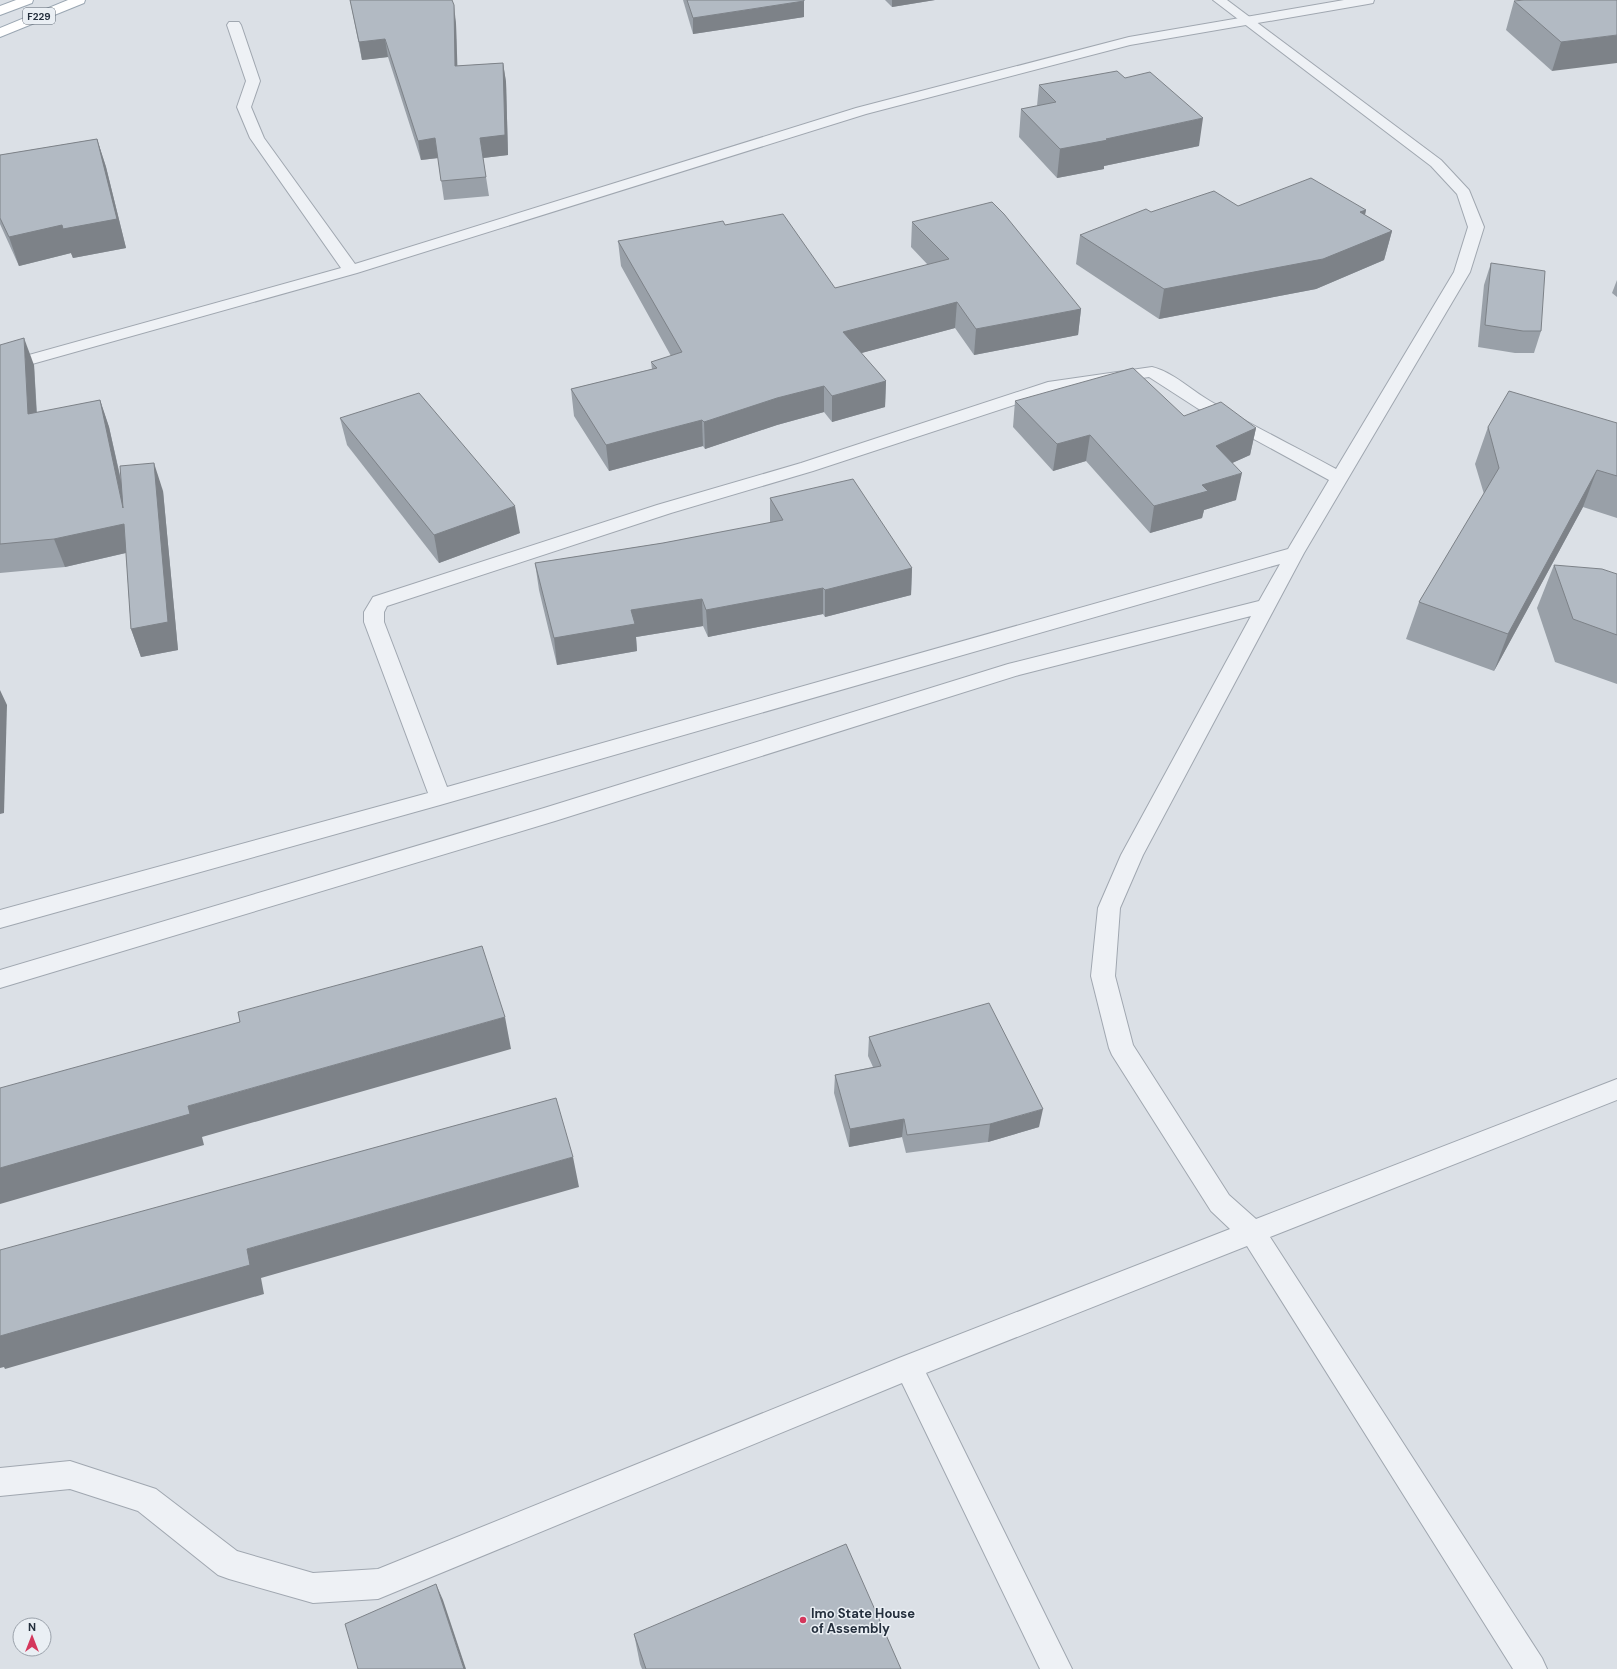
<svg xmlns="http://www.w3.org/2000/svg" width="1617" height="1669" font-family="'DM Sans',sans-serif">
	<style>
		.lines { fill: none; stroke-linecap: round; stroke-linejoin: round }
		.service-casing { stroke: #a0a7b0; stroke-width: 2 }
		.minor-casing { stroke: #a0a7b0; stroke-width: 2 }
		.primary-casing { stroke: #9aa6b2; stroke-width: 2 }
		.service { fill: #eef1f5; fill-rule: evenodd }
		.minor { fill: #eef1f5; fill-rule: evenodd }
		.primary { fill: #fff; fill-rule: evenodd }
		.wall { fill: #99a0a8 }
		.shaded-wall { fill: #7d8288 }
		.building { fill: #b2bac3; stroke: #7d8288 }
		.poi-dot { fill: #d4375c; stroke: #eaeff4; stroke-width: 1.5 }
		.labels { text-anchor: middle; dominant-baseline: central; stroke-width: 3; stroke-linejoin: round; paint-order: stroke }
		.shield { fill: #eaeff4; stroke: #5f6974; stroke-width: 1 }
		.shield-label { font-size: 10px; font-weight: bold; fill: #242f3d }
		.near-poi-label { font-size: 13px; font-weight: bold; fill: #242f3d; stroke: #eaeff4; text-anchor: start }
	</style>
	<rect width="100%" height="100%" fill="#dbe0e6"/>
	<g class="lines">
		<defs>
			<path id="service" d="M1213,0H1227L1441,160L1469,190L1484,227L1470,272L1304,553L1143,855L1120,908L1115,976L1133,1045L1229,1195L1256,1219L1617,1079V1100L1270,1237L1542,1658L1547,1669H1513L1247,1246L926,1373L1072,1669H1040L902,1383L378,1599L313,1603L229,1579L218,1575L138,1511L70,1489L0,1496V1468L70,1461L156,1489L237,1551L313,1573L378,1569L899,1358L1230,1229L1211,1211L1112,1055L1109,1048L1091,976L1098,908L1121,855L1251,616L1019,675L555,821L0,988V970L544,808L1008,664L1259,601L1280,564L440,805L0,928V910L428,793L364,622V612L373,597L657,505L801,463L1048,382L1152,367C1173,372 1191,390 1210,401C1251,425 1294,446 1336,469L1454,272L1468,227L1457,194L1431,166ZM1149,377L1197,408L1329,480L1288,549L447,787L384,622V612L387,606L671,513L813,471L1057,391Z"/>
			<polygon id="minor" points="1344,0 1374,0 1373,3 1368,4 1130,45 866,114 357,273 0,373 0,363 341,268 250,138 237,107 246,81 227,25 229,22 239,22 241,25 260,81 251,107 264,138 355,264 856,108 1129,37"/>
			<g id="primary">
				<polygon points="16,0 33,0 32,3 0,15 0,6"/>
				<polygon points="68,0 85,0 84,3 0,37 0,28"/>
			</g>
		</defs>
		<use href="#service" class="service-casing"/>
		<use href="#minor" class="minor-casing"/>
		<use href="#primary" class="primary-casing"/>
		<use href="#service" class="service"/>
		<use href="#minor" class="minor"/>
		<use href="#primary" class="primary"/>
	</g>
	<g class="wall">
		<polygon points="350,0 452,0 456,24 457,66 503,63 506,82 508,155 483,158 489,196 444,200 438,158 421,160 388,57 362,60"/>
		<polygon points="683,0 804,0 804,17 693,34"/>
		<polygon points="885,0 935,0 892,7"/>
		<polygon points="1617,0 1552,71 1506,30 1514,1"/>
		<polygon points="1039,85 1199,146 1104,166 1104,169 1057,178 1019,137 1021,109 1037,106"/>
		<polygon points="97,139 106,167 126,248 73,258 71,253 19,266 0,224 0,155"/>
		<polygon points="1238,206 1366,210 1365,215 1392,231 1384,260 1316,289 1159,319 1076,264 1080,235 1151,212"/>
		<polygon points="912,222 1081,309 1078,335 974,355 955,328 861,353 886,381 885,407 832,422 824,412 777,425 705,449 703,446 609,471 574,416 571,389 652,369 651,362 671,356 621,266 618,241 725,225 835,288 928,265 911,247"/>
		<polygon points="1491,263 1541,331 1534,353 1515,353 1478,347 1484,285"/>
		<polygon points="1617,280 1617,297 1612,293"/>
		<polygon points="0,345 34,365 37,413 100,400 109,427 122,484 163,491 178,650 141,657 131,629 126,553 65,567 0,573"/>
		<polygon points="1015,401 1256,428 1250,455 1232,463 1236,500 1204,510 1202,518 1150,533 1086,461 1053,471 1013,427"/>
		<polygon points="340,418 520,533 439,563 347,445"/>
		<polygon points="1617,423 1617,518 1583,507 1494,671 1406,639 1419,602 1484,494 1475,464 1488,427"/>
		<polygon points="770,498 912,568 911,595 825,617 823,614 708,637 703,626 636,637 637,651 557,665 539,590 535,563 663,543 770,523"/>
		<polygon points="1554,565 1617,574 1617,684 1555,662 1537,608"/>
		<polygon points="869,1037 1039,1127 988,1142 906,1153 902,1137 849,1147 834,1093 835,1075 873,1067 868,1056"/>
		<polygon points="634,1634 901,1669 642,1669 640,1664"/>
	</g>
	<g class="shaded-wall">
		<polygon points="892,0 935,0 892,7"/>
		<polygon points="804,1 804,17 693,34 693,18"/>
		<polygon points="454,5 456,24 458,84 455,66"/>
		<polygon points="1617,35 1617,63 1552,71 1561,42"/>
		<polygon points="385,39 388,57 362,60 359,42"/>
		<polygon points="503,63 506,82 508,155 483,158 480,138"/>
		<polygon points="1203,118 1199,146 1104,166 1104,169 1057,178 1060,149 1106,139"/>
		<polygon points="435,138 438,158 421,160 418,141"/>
		<polygon points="97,139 106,167 126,248 73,258 71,253 19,266 9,237"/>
		<polygon points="1366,210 1359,239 1360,212"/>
		<polygon points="1392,231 1384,260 1316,289 1159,319 1164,289"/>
		<polygon points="957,302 955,328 843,358 843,332"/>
		<polygon points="1081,309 1078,335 974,355 976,329"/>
		<polygon points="24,338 34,365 38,442 28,414"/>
		<polygon points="886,381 885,407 832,422 832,396"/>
		<polygon points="824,386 824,412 777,425 705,449 704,422 777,398"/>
		<polygon points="100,400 109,427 133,536 123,508"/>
		<polygon points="702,420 703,446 609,471 606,445"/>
		<polygon points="1256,428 1250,455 1210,473 1216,446"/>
		<polygon points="1090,435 1086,461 1053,471 1057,444"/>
		<polygon points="154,463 163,491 178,650 141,657 131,629"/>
		<polygon points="1597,470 1583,507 1494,671 1508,634"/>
		<polygon points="1242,473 1236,500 1204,510 1202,518 1150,533 1154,506 1202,485"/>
		<polygon points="515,506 520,533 439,563 434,535"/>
		<polygon points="124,524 134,551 65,567 54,539"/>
		<polygon points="912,568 911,595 825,617 825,590"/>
		<polygon points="823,588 823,614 708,637 706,610"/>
		<polygon points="702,599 703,626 636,637 637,651 557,665 554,638 631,610"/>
		<polygon points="0,690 7,705 4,813 0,814"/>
		<polygon points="505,1017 511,1049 202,1137 204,1145 0,1204 0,1168 188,1106"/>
		<polygon points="1043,1109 1039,1127 988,1142 990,1124"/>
		<polygon points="904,1119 902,1137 849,1147 850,1129"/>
		<polygon points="573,1157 579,1187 261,1278 264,1294 5,1369 4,1367 0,1368 0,1336 247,1249"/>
		<polygon points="436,1584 443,1600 466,1669 464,1669"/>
	</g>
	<g class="building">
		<polygon points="350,0 452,0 454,5 455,66 503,63 505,135 480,138 486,177 441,181 435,138 418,141 385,39 359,42"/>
		<polygon points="687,0 804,0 804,1 693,18"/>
		<polygon points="1524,0 1617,0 1617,35 1561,42 1514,1"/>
		<polygon points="1117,71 1125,78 1150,72 1203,118 1106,139 1108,140 1060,149 1021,109 1056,102 1039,85"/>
		<polygon points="97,139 117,219 63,229 62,225 9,237 0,218 0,155"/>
		<polygon points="1311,178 1366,210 1360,212 1392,231 1323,259 1164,289 1080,235 1146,209 1151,212 1214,191 1238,206"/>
		<polygon points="992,202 1004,214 1081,309 976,329 957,302 843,332 886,381 832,396 824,386 777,398 704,422 702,420 606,445 571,389 657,368 651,362 682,352 618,241 723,221 725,225 783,214 835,288 949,259 912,222"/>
		<polygon points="1491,263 1545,271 1541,331 1523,331 1485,325"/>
		<polygon points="24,338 28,414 100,400 123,508 120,466 154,463 168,622 131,629 124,524 54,539 0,544 0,345"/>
		<polygon points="1133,368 1184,416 1221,402 1256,428 1216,446 1242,473 1202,485 1208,491 1154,506 1090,435 1057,444 1015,401"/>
		<polygon points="1509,391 1617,423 1617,476 1597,470 1508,634 1419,602 1499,468 1488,427"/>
		<polygon points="419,393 515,506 434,535 340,418"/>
		<polygon points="853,479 912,568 825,590 823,588 706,610 702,599 631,610 635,624 554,638 535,563 663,543 783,520 770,498"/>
		<polygon points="1554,565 1602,569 1617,574 1617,635 1573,619"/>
		<polygon points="482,946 505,1017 188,1106 190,1114 0,1168 0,1088 240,1022 238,1012"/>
		<polygon points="989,1003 1043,1109 990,1124 907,1135 904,1119 850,1129 835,1075 881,1066 869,1037"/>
		<polygon points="556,1098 573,1157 247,1249 250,1265 0,1336 0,1250"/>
		<polygon points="846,1544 901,1669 646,1669 634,1634"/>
		<polygon points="436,1584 464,1669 358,1669 345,1624"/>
	</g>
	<circle class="poi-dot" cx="803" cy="1620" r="4"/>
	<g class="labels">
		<rect class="shield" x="23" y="8" width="32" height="16" rx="3"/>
		<g class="shield-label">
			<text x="39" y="16">F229</text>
		</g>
		<g class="near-poi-label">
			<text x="811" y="1613">Imo State House<tspan x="811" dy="15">of Assembly</tspan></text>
		</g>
	</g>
	<g transform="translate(32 1637)"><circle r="19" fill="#eaeff4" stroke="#9ba2ab"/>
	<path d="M0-3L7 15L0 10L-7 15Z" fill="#d4375c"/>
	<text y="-6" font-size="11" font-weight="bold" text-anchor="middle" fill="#242f3d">N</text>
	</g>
</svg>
